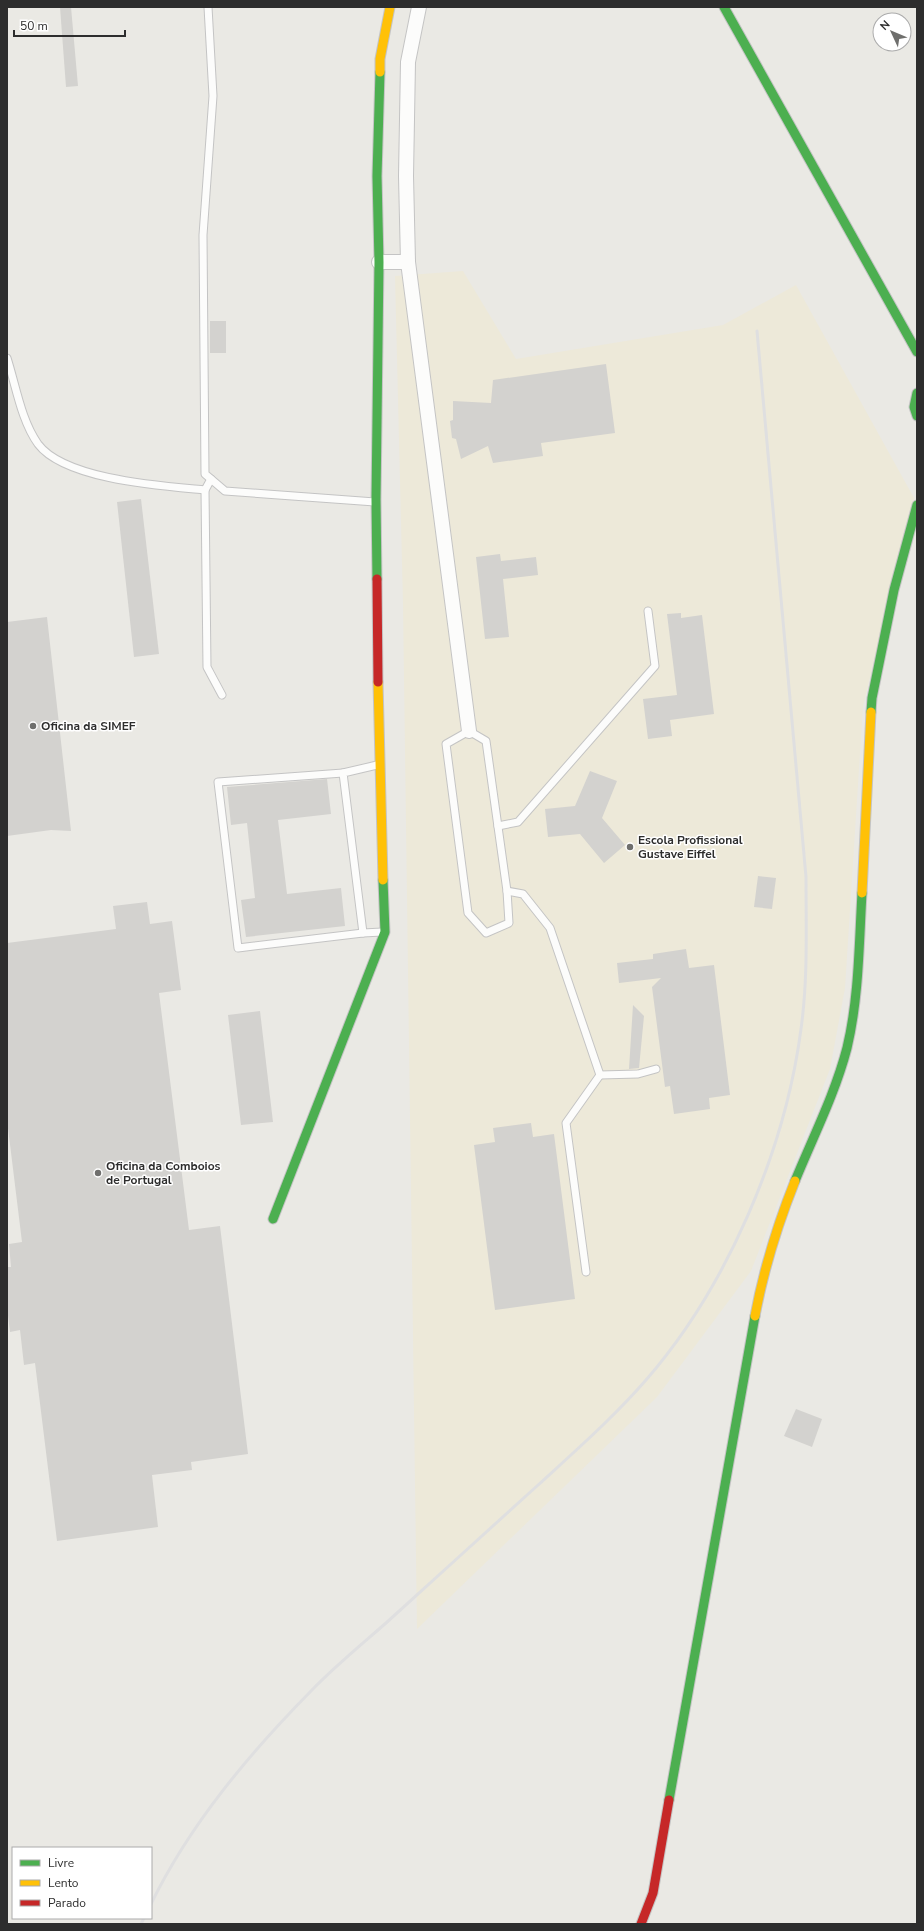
<svg xmlns="http://www.w3.org/2000/svg" width="924" height="1931" font-family="'Nunito Sans',sans-serif">
	<style>
		.education { fill: #ede9d9 }
		.building { fill: #d3d2cf }
		.lines { fill: none; stroke-linecap: round; stroke-linejoin: round }
		.lane-casing { stroke: #c4c4c4; stroke-width: 9 }
		.street-casing { stroke: #c4c4c4; stroke-width: 16 }
		.fast-casing { stroke: #c4c4c4; stroke-width: 11 }
		.slow-casing { stroke: #c4c4c4; stroke-width: 11 }
		.jam-casing { stroke: #c4c4c4; stroke-width: 11 }
		.lane { stroke: #fcfcfb; stroke-width: 7 }
		.street { stroke: #fcfcfb; stroke-width: 14 }
		.fast { stroke: #4caf50; stroke-width: 9 }
		.slow { stroke: #ffc107; stroke-width: 9 }
		.jam { stroke: #c62828; stroke-width: 9 }
		.rail { stroke: #dfdfe0; stroke-width: 3 }
		.poi-dot { fill: #6f6f6d; stroke: #fff; stroke-width: 1.5 }
		.labels { text-anchor: middle; dominant-baseline: central; stroke-width: 3; stroke-linejoin: round; paint-order: stroke }
		.poi-label { font-size: 12px; font-weight: bold; fill: #2d2d2d; stroke: #fff; text-anchor: start }
	</style>
	<rect width="100%" height="100%" fill="#eae9e4"/>
	<polygon class="education" points="463,271 516,359 723,325 796,285 914,498 863,706 845,988 830,1069 751,1271 657,1397 417,1629 403,604 395,276"/>
	<g class="building">
		<polygon points="60,7 71,7 78,86 66,87"/>
		<rect x="210" y="321" width="16" height="32"/>
		<polygon points="606,364 615,433 541,443 543,456 493,463 488,446 461,459 456,439 452,438 450,421 453,420 453,401 491,403 493,380"/>
		<polygon points="141,499 159,654 134,657 117,502"/>
		<polygon points="500,554 501,561 536,557 538,575 503,579 509,637 485,639 476,557"/>
		<polygon points="681,613 681,618 702,615 714,714 670,720 672,736 648,739 643,699 677,695 667,614"/>
		<polygon points="47,617 71,831 51,830 7,836 7,622"/>
		<polygon points="590,771 617,781 602,818 625,845 604,863 580,834 548,837 545,809 575,806"/>
		<polygon points="327,779 331,814 278,820 287,894 341,888 345,926 246,937 241,900 255,898 247,823 231,825 227,787"/>
		<polygon points="758,876 776,878 772,909 754,907"/>
		<polygon points="147,902 150,924 172,921 181,990 159,993 189,1230 220,1226 248,1454 191,1462 192,1470 152,1475 158,1527 57,1541 35,1363 24,1365 20,1330 10,1332 7,1307 7,1267 11,1267 9,1244 22,1242 7,1120 7,943 116,929 113,906"/>
		<polygon points="686,949 689,968 714,965 730,1095 709,1098 710,1109 674,1114 670,1086 665,1087 652,987 661,978 619,983 617,963 653,959 653,954"/>
		<polygon points="633,1005 644,1016 639,1068 629,1069"/>
		<polygon points="260,1011 273,1122 241,1125 228,1015"/>
		<polygon points="531,1123 533,1137 554,1134 575,1299 495,1310 474,1145 495,1142 493,1128"/>
		<polygon points="796,1409 822,1419 812,1447 784,1436"/>
	</g>
	<g class="lines">
		<defs>
			<g id="lane">
				<polyline points="208,7 213,96 203,235 205,474 225,491 375,502"/>
				<path d="M7,358C16,386 21,420 38,444C65,480 163,486 205,490L211,479"/>
				<polyline points="205,490 207,667 222,695"/>
				<polygon points="469,731 486,741 507,891 509,923 486,933 468,913 446,744"/>
				<polyline points="377,765 343,773 363,933 382,932"/>
				<polyline points="343,773 218,782 238,948 363,933"/>
				<polyline points="498,826 518,822 655,666 648,611"/>
				<polyline points="507,891 523,894 550,928 600,1075 566,1123 586,1272"/>
				<polyline points="600,1075 638,1074 656,1069"/>
			</g>
			<g id="street">
				<polyline points="379,262 408,262 406,176 408,62 419,7"/>
				<polyline points="408,262 469,731"/>
			</g>
			<g id="fast">
				<polyline points="724,7 917,352"/>
				<polyline points="917,393 914,407 917,416"/>
				<polyline points="377,579 376,499 379,262 377,176 380,72"/>
				<polyline points="871,712 872,698 894,590 917,505"/>
				<path d="M795,1181C813,1137 835,1094 847,1048C859,998 859,944 862,893"/>
				<polyline points="273,1219 385,932 383,880"/>
				<polyline points="669,1800 755,1316"/>
			</g>
			<g id="slow">
				<polyline points="380,72 380,59 390,7"/>
				<polyline points="378,682 383,880"/>
				<polyline points="862,893 871,712"/>
				<path d="M755,1316C764,1268 777,1226 795,1181"/>
			</g>
			<g id="jam">
				<polyline points="377,579 378,682"/>
				<polyline points="641,1924 653,1893 669,1800"/>
			</g>
		</defs>
		<use href="#lane" class="lane-casing"/>
		<use href="#street" class="street-casing"/>
		<use href="#fast" class="fast-casing"/>
		<use href="#slow" class="slow-casing"/>
		<use href="#jam" class="jam-casing"/>
		<use href="#lane" class="lane"/>
		<use href="#street" class="street"/>
		<use href="#fast" class="fast"/>
		<use href="#slow" class="slow"/>
		<use href="#jam" class="jam"/>
		<g class="rail">
			<path d="M151,1904C190,1824 249,1754 311,1691C334,1667 361,1645 386,1623C436,1577 487,1532 537,1486C574,1452 613,1418 646,1380C727,1287 785,1151 801,1029C808,979 806,928 806,877L757,331"/>
			<polyline points="141,1924 144,1918"/>
		</g>
	</g>
	<g class="poi-dot">
		<circle cx="33" cy="726" r="4"/>
		<circle cx="630" cy="847" r="4"/>
		<circle cx="98" cy="1173" r="4"/>
	</g>
	<g class="labels">
		<g class="poi-label">
			<text x="41" y="726">Oficina da SIMEF</text>
			<text x="638" y="840">Escola Profissional<tspan x="638" dy="14">Gustave Eiffel</tspan></text>
			<text x="106" y="1166">Oficina da Comboios<tspan x="106" dy="14">de Portugal</tspan></text>
		</g>
	</g>
	<rect width="924" height="1931" fill="none" stroke="#2d2d2d" stroke-width="16"/>
	<rect x="12" y="1847" width="140" height="72" fill="#ffffff" stroke="#ababab"/>
	<rect x="20" y="1860" width="20" height="6" fill="#4caf50" stroke="#ababab"/>
	<text x="48" y="1867" font-size="12" fill="#2d2d2d">Livre</text>
	<rect x="20" y="1880" width="20" height="6" fill="#ffc107" stroke="#ababab"/>
	<text x="48" y="1887" font-size="12" fill="#2d2d2d">Lento</text>
	<rect x="20" y="1900" width="20" height="6" fill="#c62828" stroke="#ababab"/>
	<text x="48" y="1907" font-size="12" fill="#2d2d2d">Parado</text>
	<g transform="translate(892 32) rotate(314)"><circle r="19" fill="#ffffff" stroke="#ababab"/>
	<path d="M0-3L7 15L0 10L-7 15Z" fill="#6f6f6d"/>
	<text y="-6" font-size="11" font-weight="bold" text-anchor="middle" fill="#2d2d2d">N</text>
	</g>
	<path d="M14 30v6h111v-6" fill="none" stroke="#2d2d2d" stroke-width="2"/>
	<text x="20" y="30" font-size="12" fill="#2d2d2d" stroke="#ffffff" stroke-width="3" paint-order="stroke">50 m</text>
</svg>
